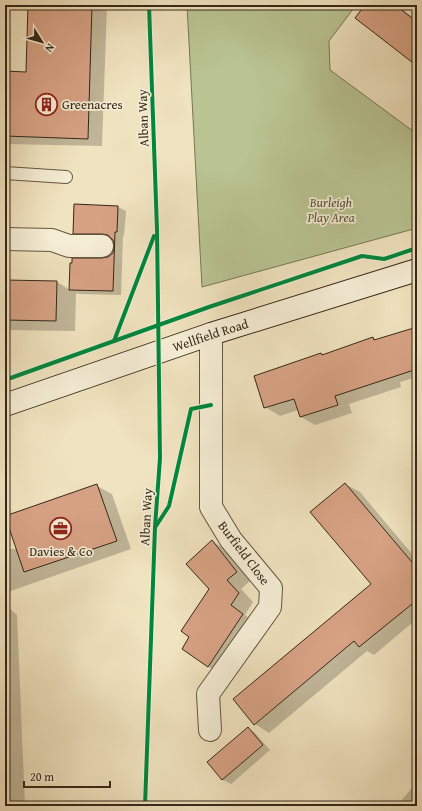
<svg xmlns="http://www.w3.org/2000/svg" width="422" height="811" font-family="'Gentium Book Plus',serif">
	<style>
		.green { fill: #b9c492; stroke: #777655 }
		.shadow { fill: #0003 }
		.building { fill: #d7a284; stroke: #352818 }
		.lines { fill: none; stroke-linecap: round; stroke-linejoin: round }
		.lane-casing { stroke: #645742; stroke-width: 14 }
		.street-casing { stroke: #645742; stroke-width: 24 }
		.secondary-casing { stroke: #352818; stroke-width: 24 }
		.lane { stroke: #f5edd5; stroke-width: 12 }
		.street { stroke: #f5edd5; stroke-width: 22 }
		.secondary { stroke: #f5edd5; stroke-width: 22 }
		.cycleway-casing { stroke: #f5edd5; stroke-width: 6 }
		.cycleway { stroke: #00873e; stroke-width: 4 }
		.labels { text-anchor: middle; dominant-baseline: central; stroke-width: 3.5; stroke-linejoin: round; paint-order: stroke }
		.poi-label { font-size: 13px; fill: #352818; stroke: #f5edd5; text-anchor: start }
		.street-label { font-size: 13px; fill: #352818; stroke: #f5edd5 }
		.park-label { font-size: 13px; font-style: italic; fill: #564f36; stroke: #f5edd5 }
	</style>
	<rect width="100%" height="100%" fill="#f0e3bf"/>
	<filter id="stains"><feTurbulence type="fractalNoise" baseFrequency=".005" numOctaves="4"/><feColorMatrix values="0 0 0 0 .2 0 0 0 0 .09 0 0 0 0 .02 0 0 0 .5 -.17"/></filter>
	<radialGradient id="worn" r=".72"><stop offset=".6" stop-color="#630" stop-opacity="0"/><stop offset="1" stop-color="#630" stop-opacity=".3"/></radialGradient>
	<polygon class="green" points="187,5 356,5 329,41 330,70 417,134 417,228 202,287"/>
	<g class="shadow">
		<polygon points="29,5 107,5 102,146 5,144 5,72 27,73"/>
		<polygon points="366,5 397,5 417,21 417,63"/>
		<polygon points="118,207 126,211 124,236 123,236 121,295 78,294 76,293 75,331 5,330 5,281 57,282 70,290 71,264 108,258 113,253 115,246 114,240 111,237 82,237 74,233"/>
		<polygon points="417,329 417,377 400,382 401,387 349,404 352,413 315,425 301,417 298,410 280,416 265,407 321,354 323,355 373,338 377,340"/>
		<polygon points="345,484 360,492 417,560 417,621 413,624 412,623 374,655 367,651 269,733 255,724 234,700 372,584"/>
		<polygon points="97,486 112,494 131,549 5,593 5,549 17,549"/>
		<polygon points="213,542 227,550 251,580 241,589 253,602 245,615 257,623 223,675 209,667 183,649 191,636 210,589"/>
		<polygon points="5,604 17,615 25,806 5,806"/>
		<polygon points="248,728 255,733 270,750 231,784 223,780 208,762"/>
		<polygon points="417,782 417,806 397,806 400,802"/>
	</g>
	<g class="building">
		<polygon points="28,5 92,5 88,139 5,136 5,71 26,72"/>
		<polygon points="365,5 395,5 417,22 417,66 355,18"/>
		<polygon points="74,204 118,206 117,232 115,232 113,291 69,290 70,263 72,263 72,258 102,258 108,257 113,253 114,246 113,240 108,235 102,234 73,234"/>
		<polygon points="5,280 57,281 56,321 5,320"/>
		<polygon points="417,327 417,369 335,396 338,405 300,417 294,399 264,408 254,376 321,353 322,355 373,337 374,340"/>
		<polygon points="345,483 417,568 417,600 359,647 354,641 254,725 233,699 371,584 310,512"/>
		<polygon points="97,484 117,541 24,572 5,516"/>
		<polygon points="212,540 237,572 227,580 239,593 231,605 243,614 208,667 182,649 189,637 181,631 209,589 186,564"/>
		<polygon points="248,727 263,745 222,780 207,762"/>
	</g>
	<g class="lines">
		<defs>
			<polyline id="lane" points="5,173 66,177"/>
			<g id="street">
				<polyline points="5,239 52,240 69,246 102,246"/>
				<polyline points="210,730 208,694 270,607 271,588 231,540 211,507 211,334"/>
			</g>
			<g id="secondary">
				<path id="s1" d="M5,405L211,334L417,270"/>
			</g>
		</defs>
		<use href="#lane" class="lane-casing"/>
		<use href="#street" class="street-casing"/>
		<use href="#secondary" class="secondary-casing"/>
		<use href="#lane" class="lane"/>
		<use href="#street" class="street"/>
		<use href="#secondary" class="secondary"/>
		<defs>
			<g id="cycleway">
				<polyline points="114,341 154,236"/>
				<polyline points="5,380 209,307 362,256 384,259 417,248"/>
				<polyline points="156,526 169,506 191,409 211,405"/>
				<polyline points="145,806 155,527 160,458 157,230 149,5"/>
			</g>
		</defs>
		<use href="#cycleway" class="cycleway-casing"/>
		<use href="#cycleway" class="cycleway"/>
	</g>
	<defs>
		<symbol id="building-ring" viewBox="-11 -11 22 22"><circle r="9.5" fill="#f5edd5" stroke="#8f2418" stroke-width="1.5"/><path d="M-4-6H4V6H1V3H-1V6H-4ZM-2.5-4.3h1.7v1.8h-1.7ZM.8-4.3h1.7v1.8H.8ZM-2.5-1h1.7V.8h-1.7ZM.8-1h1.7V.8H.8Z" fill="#8f2418"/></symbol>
		<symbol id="office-ring" viewBox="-11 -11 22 22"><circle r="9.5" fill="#f5edd5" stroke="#8f2418" stroke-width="1.5"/><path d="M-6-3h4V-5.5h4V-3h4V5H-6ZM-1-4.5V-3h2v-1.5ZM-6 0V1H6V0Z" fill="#8f2418"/></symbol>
	</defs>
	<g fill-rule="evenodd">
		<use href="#building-ring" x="34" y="92" width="25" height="25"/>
		<use href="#office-ring" x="48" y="516" width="25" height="25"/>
	</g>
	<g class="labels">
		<g class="poi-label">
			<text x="62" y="104">Greenacres</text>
			<text x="61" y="551" text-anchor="middle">Davies &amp; Co</text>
		</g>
		<g class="street-label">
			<text transform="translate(143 118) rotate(-92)">Alban Way</text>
			<text stroke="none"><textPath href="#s1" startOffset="217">Wellfield Road</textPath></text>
			<text transform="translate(146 517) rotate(-87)">Alban Way</text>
			<text transform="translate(244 553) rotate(53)">Burfield Close</text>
		</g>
		<g class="park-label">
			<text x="331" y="202">Burleigh<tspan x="331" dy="15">Play Area</tspan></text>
		</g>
	</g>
	<rect width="422" height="811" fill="none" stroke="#f0e3bf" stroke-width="20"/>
	<rect x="6" y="6" width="410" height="799" fill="none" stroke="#352818" stroke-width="2"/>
	<rect x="10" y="10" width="402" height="791" fill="none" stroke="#352818"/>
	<g transform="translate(42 42) rotate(127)" stroke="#f5edd5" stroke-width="3" paint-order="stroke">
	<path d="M0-3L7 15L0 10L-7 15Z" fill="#352818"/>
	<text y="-6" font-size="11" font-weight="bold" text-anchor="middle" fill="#352818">N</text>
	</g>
	<path d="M24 781v6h86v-6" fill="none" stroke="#352818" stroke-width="2"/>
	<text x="30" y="781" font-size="12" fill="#352818" stroke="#f5edd5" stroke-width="3" paint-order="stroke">20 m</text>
	<rect width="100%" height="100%" filter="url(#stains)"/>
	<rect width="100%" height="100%" fill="url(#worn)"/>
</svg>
